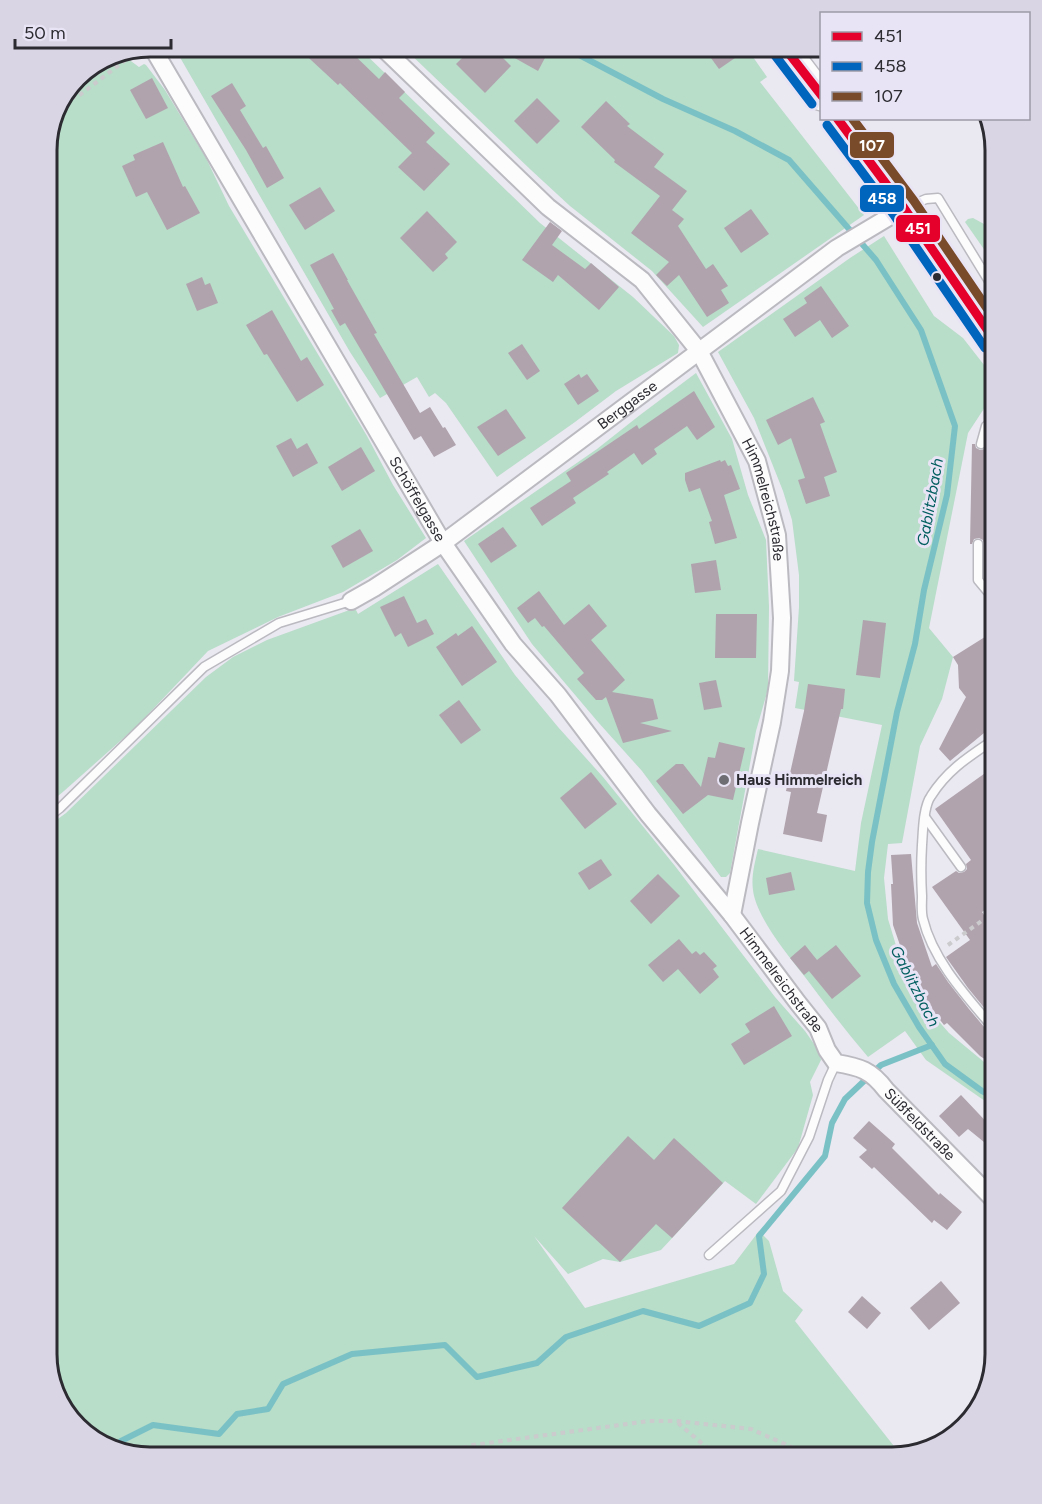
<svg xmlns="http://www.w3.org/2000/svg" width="1042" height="1504" font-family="Figtree,sans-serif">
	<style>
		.green { fill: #b8ddc9 }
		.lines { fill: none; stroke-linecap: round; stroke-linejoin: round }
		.stream { stroke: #7ac1c5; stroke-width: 6 }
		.building { fill: #b0a3ad }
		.lane-casing { stroke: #bbbac1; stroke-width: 11 }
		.street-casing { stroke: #bbbac1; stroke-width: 20 }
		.primary-casing { stroke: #bbbac1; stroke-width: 30 }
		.path { stroke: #cbcacc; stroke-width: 4; stroke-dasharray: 4.5 4.5; stroke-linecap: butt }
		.lane { stroke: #fcfcfd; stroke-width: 8 }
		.street { stroke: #fcfcfd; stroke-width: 16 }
		.primary { stroke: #fcfcfd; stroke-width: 27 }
		.bus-1-casing { stroke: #e9e4f5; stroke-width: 14 }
		.bus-2-casing { stroke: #e9e4f5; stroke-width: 14 }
		.bus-3-casing { stroke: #e9e4f5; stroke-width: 14 }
		.bus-1 { stroke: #e4002b; stroke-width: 9 }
		.bus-2 { stroke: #0065bd; stroke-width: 9 }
		.bus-3 { stroke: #7a4b2a; stroke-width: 9 }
		.bus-dot { fill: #2c2b31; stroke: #e9e4f5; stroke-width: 2 }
		.poi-dot { fill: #6e6d74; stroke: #e9e4f5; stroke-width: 2 }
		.labels { text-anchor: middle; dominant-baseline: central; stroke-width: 6; stroke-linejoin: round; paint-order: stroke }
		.street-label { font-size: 15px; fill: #2c2b31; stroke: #e9e4f5 }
		.poi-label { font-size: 15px; font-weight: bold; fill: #2c2b31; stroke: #e9e4f5; text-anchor: start }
		.water-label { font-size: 16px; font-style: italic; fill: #015e5f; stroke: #e9e4f5 }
		.rim { fill: none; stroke: #2c2b31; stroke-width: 3 }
		.line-badge { stroke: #e9e4f5; stroke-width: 2 }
		.badge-label { font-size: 16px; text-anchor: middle; font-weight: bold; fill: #fff }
	</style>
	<rect width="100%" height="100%" fill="#eae8f1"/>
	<g class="green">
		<polygon points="174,47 358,47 540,223 633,297 674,336 679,345 678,353 616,391 575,422 497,477 446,403 435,393 429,397 417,377 380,398 350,352"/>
		<polygon points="403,47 746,47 767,77 760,82 864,215 703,327 652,271 570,206 531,170"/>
		<polygon points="124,56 139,67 144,64 146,65 165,90 206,158 229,206 367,436 393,485 426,538 397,560 343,592 278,617 208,651 136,727 64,791 47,805 47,143 57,104 81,72"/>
		<polygon points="973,218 995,230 995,265 965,222 968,219"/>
		<path d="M884,236L934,316L963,338L995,379L987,404L968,433L929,628L953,657L942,699L920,746L902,843L888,844L884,878L888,919L901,962L915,994L949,1033L995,1071V1108L926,1060L905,1031L868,1057C846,1031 825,1004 805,977C788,955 756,917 753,890C751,877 755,862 758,849L855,871L861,823L882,725L795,708L799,682L794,681L799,607V575L792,520L783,491L754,418L718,352L850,258Z"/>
		<polygon points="696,373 732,439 748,495 766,540 769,607 768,689 756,731 730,873 726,877 721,877 642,771 598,722 532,644 464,541 597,449 640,415"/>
		<polygon points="438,564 515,675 558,727 603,777 675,866 775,997 805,1031 819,1051 821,1060 810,1082 813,1095 798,1148 756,1204 725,1181 661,1250 620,1262 603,1259 568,1274 534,1236 585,1308 734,1264 759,1231 769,1241 783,1291 803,1310 795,1321 901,1455 893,1457 143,1457 93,1440 60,1406 47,1354 47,827 66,813 206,677 233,657 267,640 355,608 358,614"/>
	</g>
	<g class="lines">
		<g class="stream">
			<polyline points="564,47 663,99 735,131 789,160 876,260 921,330 955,426 947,495 924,590 915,644 897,712 872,842 868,872 867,903 876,940 894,984 919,1027 945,1064 982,1091 995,1098"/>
			<polyline points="119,1449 121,1441 153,1425 219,1434 237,1414 268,1409 283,1384 352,1354 445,1345 477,1377 537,1363 566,1337 643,1311 699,1326 750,1303 764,1274 759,1236 825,1156 832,1123 845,1099 881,1065 932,1045"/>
		</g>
	</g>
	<g class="building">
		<polygon points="297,47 328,47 340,57 348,49 379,79 385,72 405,92 399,98 435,133 426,142 450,164 424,191 398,167 412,153 340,83 338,85"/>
		<polygon points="473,47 492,47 511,66 485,93 456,64"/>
		<polygon points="495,47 529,47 546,56 538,71"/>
		<polygon points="703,47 751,47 719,69"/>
		<polygon points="152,78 168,108 146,119 130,90"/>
		<polygon points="232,83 246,106 240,110 263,148 266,146 284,178 267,188 246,150 211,96"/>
		<polygon points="537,98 560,121 537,144 514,121"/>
		<polygon points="606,101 630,124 627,126 664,154 654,167 687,191 672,210 684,219 678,226 706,269 713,264 728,286 721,290 729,303 707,317 679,275 667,286 656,275 669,262 631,233 660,196 614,162 615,160 581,127"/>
		<polygon points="163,142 183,187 185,186 200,213 167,230 147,192 136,197 122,166 135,160 133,155"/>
		<polygon points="320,187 335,211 305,230 289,205"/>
		<polygon points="751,209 769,234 741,253 724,228"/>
		<polygon points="427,211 457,242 445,254 448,258 433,272 400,238"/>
		<polygon points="550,222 562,231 552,245 585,269 591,263 619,287 599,310 558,275 553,282 522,260"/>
		<polygon points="333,253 348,280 347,280 377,333 374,334 420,413 430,407 443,428 445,427 456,445 434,457 421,436 414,440 345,323 340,326 331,310 334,309 310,265"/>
		<polygon points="202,277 205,285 210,283 218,303 197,311 186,284"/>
		<polygon points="821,286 849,326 832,338 820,320 795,337 783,319 807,303 804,298"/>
		<polygon points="272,310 301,361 307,357 324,385 297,402 267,354 264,355 246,325"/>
		<polygon points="522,344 540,371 527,380 508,353"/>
		<polygon points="579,374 581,378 587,374 599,391 578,405 564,384"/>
		<polygon points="694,391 715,427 697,440 687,426 654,449 657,454 642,465 634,453 607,472 609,474 573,498 576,503 542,526 530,508 571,481 566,473 637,425 639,429"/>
		<polygon points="813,397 825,422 820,424 837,472 824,477 830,496 806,504 798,480 805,478 791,438 778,445 766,420"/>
		<polygon points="506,409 526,438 498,456 477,427"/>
		<polygon points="291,438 297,449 307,443 318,463 293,477 276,446"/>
		<polygon points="972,444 975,444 976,448 980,450 985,449 988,444 990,444 989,497 996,492 996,545 984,544 983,540 979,538 974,539 972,544 970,544"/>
		<polygon points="361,447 375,471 342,491 328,467"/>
		<polygon points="720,460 721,462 725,460 728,466 731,465 740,489 724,495 737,538 715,544 709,522 712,521 700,488 689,492 685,480 685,473"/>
		<polygon points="503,527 517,546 491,563 478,544"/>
		<polygon points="360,529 373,551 343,568 331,546"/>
		<polygon points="716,560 721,590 695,593 691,564"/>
		<polygon points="539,591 564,625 589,604 607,626 591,640 625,680 612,692 653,699 658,719 640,723 672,731 623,743 606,697 602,700 596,700 577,679 584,673 544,626 542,627 535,618 528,623 517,608"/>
		<polygon points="404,596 417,623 426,619 434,634 408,647 401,633 395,637 380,607"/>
		<polygon points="716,614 757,614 756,658 715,658"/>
		<polygon points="863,620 886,623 880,678 856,675"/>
		<polygon points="472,626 497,662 462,686 436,647 456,633 458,636"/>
		<polygon points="996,630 995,717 986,723 984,733 950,761 939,749 966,697 959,688 958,665 953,657"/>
		<polygon points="716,680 722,707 704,710 699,683"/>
		<polygon points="808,684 845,689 843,709 841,709 817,813 827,815 822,842 783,834 791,792 786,791 804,711"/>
		<polygon points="459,700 481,730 461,744 439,715"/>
		<polygon points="719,742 745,748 733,800 708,795 683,814 656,781 676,764 683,764 701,787 708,757 715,758"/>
		<polygon points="995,766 995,903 990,901 986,902 984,907 985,910 982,912 995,931 995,1021 968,988 946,957 970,940 932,887 956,871 959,873 964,872 967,869 966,864 971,860 935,809"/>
		<polygon points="591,772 617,804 585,829 560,798"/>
		<polygon points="911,854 917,923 932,967 936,964 948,982 969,1009 990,1034 995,1036 995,1066 980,1056 947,1023 944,1025 916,989 910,974 893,925 891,884 893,884 891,855"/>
		<polygon points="601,859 612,875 589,890 578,873"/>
		<polygon points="791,872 795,890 769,895 766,878"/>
		<polygon points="658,874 680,896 651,924 630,901"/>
		<polygon points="679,939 692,954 696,951 700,955 704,952 717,966 713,969 719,977 700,994 678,969 663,982 648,965"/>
		<polygon points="805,945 817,960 836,945 861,976 832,999 809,971 804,975 790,958"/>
		<polygon points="774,1006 792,1036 744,1065 731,1044 750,1032 745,1024"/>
		<polygon points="961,1095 995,1131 995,1151 968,1129 959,1137 939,1116"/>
		<polygon points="869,1121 895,1144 892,1148 939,1195 940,1193 962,1212 947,1230 934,1220 932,1223 874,1167 872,1169 859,1157 867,1150 853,1138"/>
		<polygon points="628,1136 654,1160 674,1138 723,1183 672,1238 656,1224 620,1262 562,1208"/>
		<polygon points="941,1281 960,1303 929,1330 910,1308"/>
		<polygon points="862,1296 881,1313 867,1329 848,1312"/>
	</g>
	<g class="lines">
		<defs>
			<g id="lane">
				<polyline points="907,207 926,199 938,198 995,291"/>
				<polyline points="981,444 986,426 995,422"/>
				<polyline points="978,544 978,580 988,592 995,592"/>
				<polyline points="925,817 961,867"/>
				<polyline points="47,818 60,808 204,667 279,623 351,601"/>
				<polyline points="990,907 995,915"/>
				<path d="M995,1030C968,998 933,961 923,919C921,912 922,904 922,896C921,879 921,862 922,845C923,832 923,807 931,796C948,769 970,756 995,739"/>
				<polyline points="709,1255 781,1191 809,1137 828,1080 836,1063"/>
			</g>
			<g id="street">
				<path id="s1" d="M152,47L443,543L513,644L558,695L648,814L732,915L798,1003L818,1028L827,1050L836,1063C860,1067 871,1070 886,1090L995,1201"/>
				<path id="s2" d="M382,47L548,207L642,280L699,351L757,461L777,535L782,618L780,671L772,722L750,823L732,915"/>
				<path id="s3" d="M351,601L374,588L443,543L837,248L904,208"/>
			</g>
			<g id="primary">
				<polyline points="784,47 822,97"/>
				<polyline points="837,118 904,208 995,341"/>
			</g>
		</defs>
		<use href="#lane" class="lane-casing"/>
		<use href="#street" class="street-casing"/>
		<use href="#primary" class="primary-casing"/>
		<g class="path">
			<polyline points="62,98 77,97 136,52"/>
			<polyline points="948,945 983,920"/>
			<polyline points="678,1423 718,1457"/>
			<polyline points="428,1457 473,1445 649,1421 676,1421 751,1429 814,1457"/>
		</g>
		<use href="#lane" class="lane"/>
		<use href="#street" class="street"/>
		<use href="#primary" class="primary"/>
		<defs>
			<g id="bus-1">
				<polyline points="784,47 822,96"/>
				<polyline points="837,118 904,208 995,341"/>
			</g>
			<g id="bus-2">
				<polyline points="774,54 812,104"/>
				<polyline points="827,125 894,215 985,348"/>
			</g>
			<polyline id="bus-3" points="852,118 914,201 995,320"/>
		</defs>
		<use href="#bus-1" class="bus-1-casing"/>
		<use href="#bus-2" class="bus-2-casing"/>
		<use href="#bus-3" class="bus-3-casing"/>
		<use href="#bus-1" class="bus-1"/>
		<use href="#bus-2" class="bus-2"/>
		<use href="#bus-3" class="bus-3"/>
	</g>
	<circle class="bus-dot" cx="937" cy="277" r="5"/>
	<circle class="poi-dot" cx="724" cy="780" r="6"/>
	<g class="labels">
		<g class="street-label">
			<text stroke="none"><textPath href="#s3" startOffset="339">Berggasse</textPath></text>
			<text stroke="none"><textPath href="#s1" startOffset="524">Schöffelgasse</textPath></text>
			<text stroke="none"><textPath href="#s2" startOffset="604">Himmelreichstraße</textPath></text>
			<text stroke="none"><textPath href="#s1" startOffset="1128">Himmelreichstraße</textPath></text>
			<text stroke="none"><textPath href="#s1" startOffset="1335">Süßfeldstraße</textPath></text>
		</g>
		<g class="poi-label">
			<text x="736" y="780">Haus Himmelreich</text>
		</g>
		<g class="water-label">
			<text transform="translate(930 502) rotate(-80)">Gablitzbach</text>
			<text transform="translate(915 986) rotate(63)">Gablitzbach</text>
		</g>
	</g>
	<path d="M0 0H1042V1504H0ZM150 57H892A93 93 0 0 1 985 150V1354A93 93 0 0 1 892 1447H150A93 93 0 0 1 57 1354V150A93 93 0 0 1 150 57Z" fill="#dad5e5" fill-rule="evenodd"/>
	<path class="rim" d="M150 57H892A93 93 0 0 1 985 150V1354A93 93 0 0 1 892 1447H150A93 93 0 0 1 57 1354V150A93 93 0 0 1 150 57Z"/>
	<g class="line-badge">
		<rect x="849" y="131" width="46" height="28" rx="6" fill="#7a4b2a"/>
		<rect x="859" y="184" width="46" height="29" rx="6" fill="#0065bd"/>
		<rect x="895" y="214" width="46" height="29" rx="6" fill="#e4002b"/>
	</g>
	<g class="badge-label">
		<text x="872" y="151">107</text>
		<text x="882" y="204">458</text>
		<text x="918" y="234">451</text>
	</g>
	<rect x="820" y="12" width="210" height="108" fill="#e9e4f5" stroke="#9d9aa7" stroke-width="1.5"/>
	<rect x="832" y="32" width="30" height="9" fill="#e4002b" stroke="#9d9aa7" stroke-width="1.5"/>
	<text x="874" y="42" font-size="18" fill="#2c2b31">451</text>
	<rect x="832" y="62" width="30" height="9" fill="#0065bd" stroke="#9d9aa7" stroke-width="1.5"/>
	<text x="874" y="72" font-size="18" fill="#2c2b31">458</text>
	<rect x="832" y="92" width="30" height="9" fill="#7a4b2a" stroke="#9d9aa7" stroke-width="1.5"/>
	<text x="874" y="102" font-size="18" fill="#2c2b31">107</text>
	<path d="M15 39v9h156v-9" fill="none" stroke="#2c2b31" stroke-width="3"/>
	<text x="24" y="39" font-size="18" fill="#2c2b31" stroke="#e9e4f5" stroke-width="4.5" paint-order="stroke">50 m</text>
</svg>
